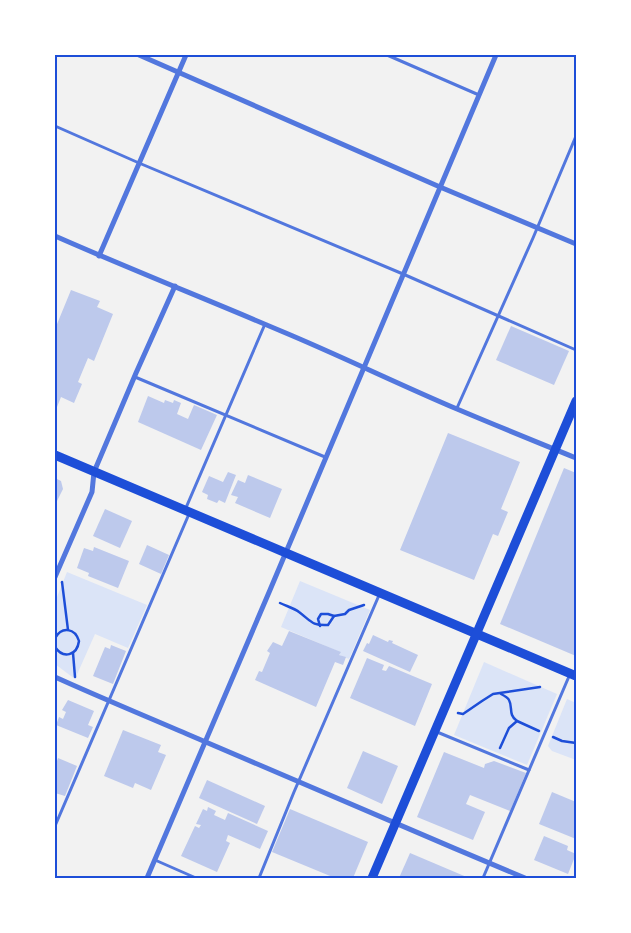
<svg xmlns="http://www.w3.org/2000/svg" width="631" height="933" font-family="'Public Sans',sans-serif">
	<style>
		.green { fill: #dbe4f7 }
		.building { fill: #bdc9ec }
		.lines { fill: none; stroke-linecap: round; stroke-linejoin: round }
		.path { stroke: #1d4ed8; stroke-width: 2.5 }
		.service { stroke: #5277de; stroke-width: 3 }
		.minor { stroke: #5277de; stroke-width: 5 }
		.secondary { stroke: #1d4ed8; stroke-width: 9 }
		.neatline { fill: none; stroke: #1d4ed8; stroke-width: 2 }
	</style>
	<rect width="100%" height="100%" fill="#f2f2f2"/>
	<g class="green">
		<polygon points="67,572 147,605 128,648 95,634 75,679 55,664 55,602"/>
		<polygon points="300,581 370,610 349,659 339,655 340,652 281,627"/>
		<polygon points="484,662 557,694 527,765 454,735"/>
		<polygon points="567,699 576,703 576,760 552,751 548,746"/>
	</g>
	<g class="building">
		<polygon points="71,290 100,301 97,307 113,314 94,361 88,358 78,382 82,384 74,403 61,397 55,412 55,329"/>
		<polygon points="511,326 569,351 554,385 496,360"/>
		<polygon points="148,396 164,403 165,400 173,403 174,400 181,403 177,414 188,419 194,405 217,415 201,450 138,422"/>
		<polygon points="448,433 520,462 501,509 508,512 498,536 493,534 474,580 400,550"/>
		<polygon points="564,468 576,473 576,656 500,624"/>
		<polygon points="228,472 236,475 225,503 219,500 217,503 207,499 208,495 202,492 209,476 223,482"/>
		<polygon points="248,475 282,489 270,518 235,503 238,497 231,495 238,480 245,483"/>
		<polygon points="55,478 61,481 63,489 55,505"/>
		<polygon points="105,509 132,521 120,548 93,536"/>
		<polygon points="147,545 169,555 161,574 139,564"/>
		<polygon points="94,547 129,561 118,588 88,576 89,573 77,568 84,548 93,551"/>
		<polygon points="289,631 341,652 339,655 346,657 343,665 335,662 316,707 255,680 259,671 262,672 270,653 267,651 273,642 282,646"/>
		<polygon points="373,635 388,642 389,640 393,641 392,643 418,655 410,672 363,651 367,643 369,644"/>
		<polygon points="111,645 126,651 113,684 93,676 105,647 110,649"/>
		<polygon points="367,658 384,665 382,670 386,671 389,666 432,684 415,726 350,698"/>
		<polygon points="68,700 94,711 88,725 93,727 88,738 56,725 59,717 63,719 66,712 62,710"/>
		<polygon points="123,730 161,745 158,752 166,755 151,790 135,783 133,788 104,776"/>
		<polygon points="363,751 398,766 382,804 347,788"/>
		<polygon points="444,752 484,768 485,764 494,761 526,773 510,811 470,795 466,804 485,812 473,840 417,817"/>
		<polygon points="58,758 77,766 65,796 55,793 55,767"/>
		<polygon points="207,780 265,806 257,824 199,798"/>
		<polygon points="552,792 576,802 576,839 539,824"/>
		<polygon points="208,807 216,811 214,815 225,820 228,813 268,831 260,849 228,835 226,841 230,843 217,872 181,856 195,826 199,828 201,825 196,824 203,809 207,811"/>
		<polygon points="290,809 368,842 353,878 335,878 272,852"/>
		<polygon points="544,836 568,846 567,850 576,854 568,874 534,860"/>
		<polygon points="410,853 469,878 399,878"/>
	</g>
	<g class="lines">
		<g class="path">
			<polyline points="62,582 68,630"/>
			<path d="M280,603C286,606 294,608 299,612C311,621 312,626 328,625L334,616L345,614L349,610L364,605"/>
			<polyline points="320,626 318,619 321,614 328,614 334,616"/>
			<path d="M55,638C62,626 75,628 79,641C77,656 63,659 55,647"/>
			<polyline points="73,653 75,677"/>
			<polyline points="458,713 463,714 482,701 493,694 540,687"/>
			<polyline points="517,721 539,731"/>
			<polyline points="553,737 562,741 576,743"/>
			<path d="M500,748L509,728L517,721C508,715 513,707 509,700C508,698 503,695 501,694"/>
		</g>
		<g class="service">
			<polyline points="387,55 479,95"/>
			<polyline points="55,126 139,163 403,274 576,350"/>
			<polyline points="135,377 325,457"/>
			<polyline points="457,408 533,238 576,136"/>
			<polyline points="185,510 265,324"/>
			<polyline points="437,732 529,770"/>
			<polyline points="55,826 189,514"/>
			<polyline points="155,860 196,878"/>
			<polyline points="259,878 294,792 380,593"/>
			<polyline points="483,878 570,674"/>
		</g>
		<g class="minor">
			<polyline points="139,55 440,187 576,244"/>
			<path d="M55,236C130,269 206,299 281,331C341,356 398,384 457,409C497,426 537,442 576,458"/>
			<polyline points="99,256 186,55"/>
			<polyline points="55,577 92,492 94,472 136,373 175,286"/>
			<path d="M55,677C99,697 143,715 187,734C300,782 412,831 525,878"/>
			<polyline points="147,878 270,590 496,55"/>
		</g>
		<g class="secondary">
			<path d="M55,455C228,530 403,601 576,676"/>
			<polyline points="372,878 576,401"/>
		</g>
	</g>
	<rect width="631" height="933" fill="none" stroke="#ffffff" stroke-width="112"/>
	<rect x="56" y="56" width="519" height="821" class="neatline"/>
</svg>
